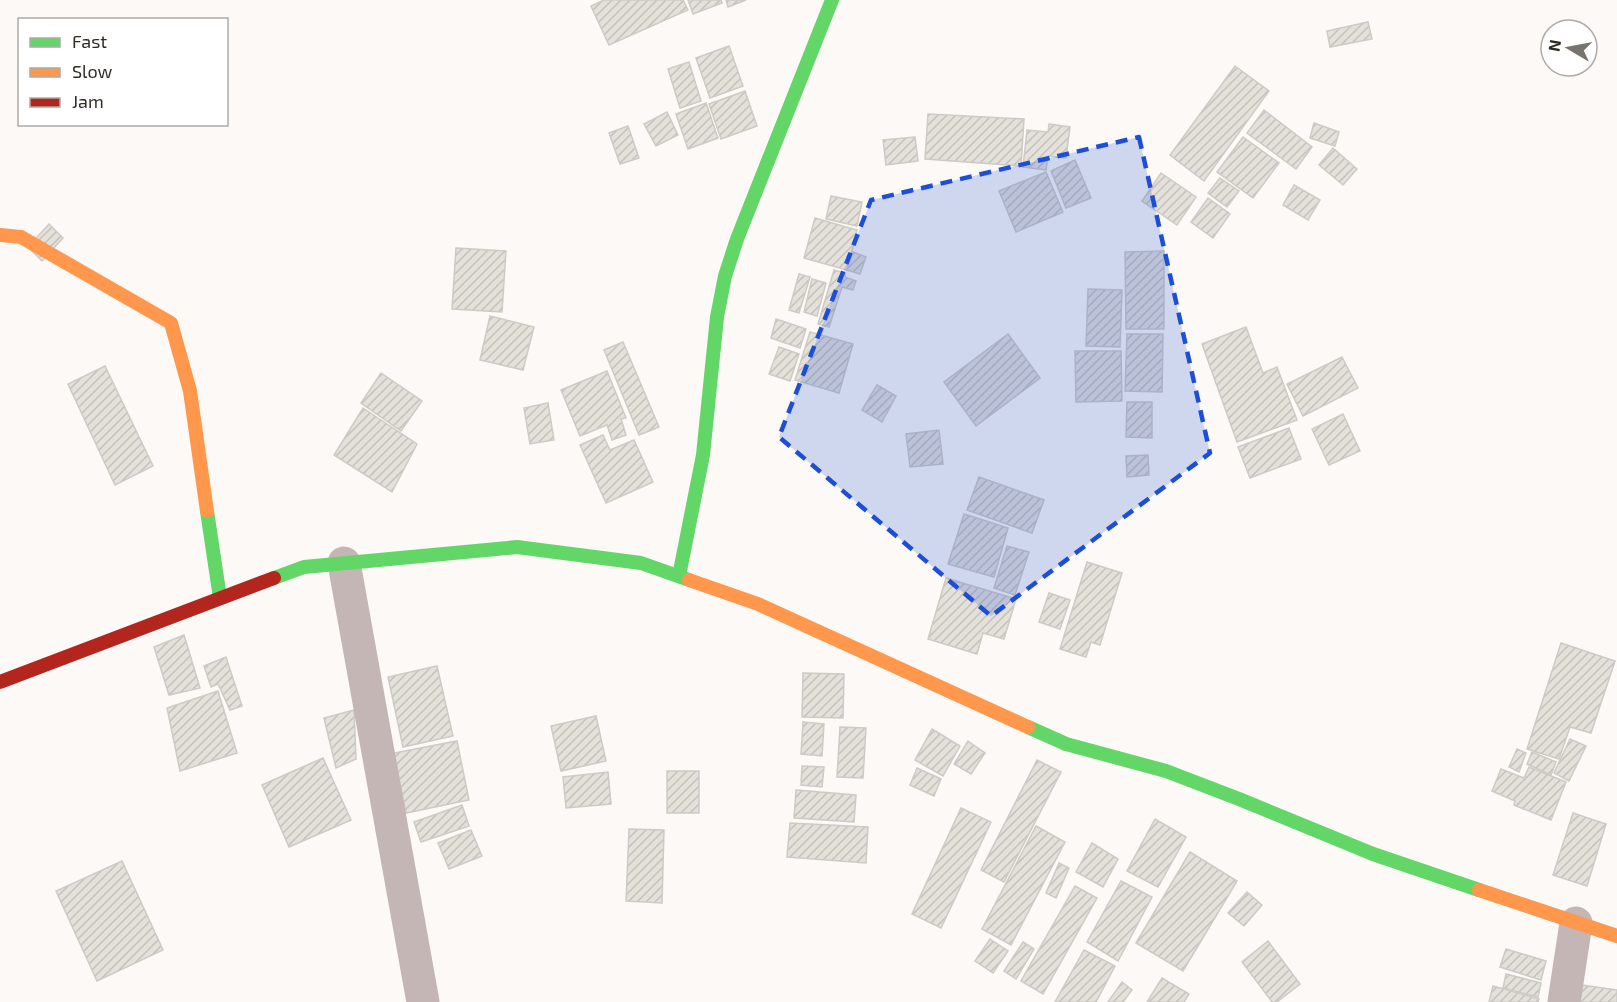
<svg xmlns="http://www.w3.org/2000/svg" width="1617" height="1002" font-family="'Exo 2',sans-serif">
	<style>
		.building { fill: url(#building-hatch); stroke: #cecac6; stroke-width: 1.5 }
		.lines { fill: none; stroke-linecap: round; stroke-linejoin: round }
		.street { stroke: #c5b6b6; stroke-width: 33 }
		.fast { stroke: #63d668; stroke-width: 14 }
		.slow { stroke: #ff974d; stroke-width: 14 }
		.jam { stroke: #b3261e; stroke-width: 14 }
		.marked { fill: #1d4ed8; fill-opacity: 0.2; stroke: #1d4ed8; stroke-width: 4.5; stroke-dasharray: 12 8; stroke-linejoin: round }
	</style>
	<defs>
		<pattern id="building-hatch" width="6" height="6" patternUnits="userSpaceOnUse" patternTransform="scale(1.5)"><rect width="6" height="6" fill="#e4e0da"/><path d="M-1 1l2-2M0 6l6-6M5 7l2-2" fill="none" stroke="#c4c0bb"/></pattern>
	</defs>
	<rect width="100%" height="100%" fill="#fcf9f6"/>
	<g class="building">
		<polygon points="604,0 683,0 688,10 609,45 591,6"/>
		<polygon points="688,0 721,0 722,3 693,14"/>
		<polygon points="726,0 746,0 728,7"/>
		<polygon points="1368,22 1372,39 1330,47 1327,31"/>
		<polygon points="729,46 743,86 710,98 696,58"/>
		<polygon points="689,62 701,101 680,108 668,69"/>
		<polygon points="1235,66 1269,91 1204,181 1170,155"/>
		<polygon points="745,91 757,126 721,139 709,104"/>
		<polygon points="706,103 718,138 688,149 676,114"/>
		<polygon points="1264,110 1312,147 1296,169 1247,133"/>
		<polygon points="667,112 678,135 656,146 644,124"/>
		<polygon points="928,114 1024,119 1021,166 925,159"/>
		<polygon points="1314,123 1339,132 1335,146 1310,138"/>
		<polygon points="1049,124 1070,127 1066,158 1048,156 1046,170 1023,167 1027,130 1048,132"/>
		<polygon points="628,126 639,158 620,164 609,133"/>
		<polygon points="915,137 918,161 886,165 883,140"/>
		<polygon points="1243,137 1279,163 1253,198 1217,172"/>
		<polygon points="1333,148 1357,169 1343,185 1319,165"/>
		<polygon points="1075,160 1091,198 1066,208 1051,171"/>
		<polygon points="1046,172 1063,212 1016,232 999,191"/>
		<polygon points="1161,173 1196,197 1177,225 1142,201"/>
		<polygon points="1220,178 1239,191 1227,207 1208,193"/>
		<polygon points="1294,185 1320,200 1308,220 1283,205"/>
		<polygon points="831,196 862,202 857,226 826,219"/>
		<polygon points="1208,198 1230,214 1213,238 1191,222"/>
		<polygon points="815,218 857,230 847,270 804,258"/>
		<polygon points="49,224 63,238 42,261 28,247"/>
		<polygon points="456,248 506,251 502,312 452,309"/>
		<polygon points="1164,251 1164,329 1126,329 1125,252"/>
		<polygon points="853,252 866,257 860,274 847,270"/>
		<polygon points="834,270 845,273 845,277 856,281 853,290 842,287 829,327 818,324"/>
		<polygon points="799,274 810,277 799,313 789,310"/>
		<polygon points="812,279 826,283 817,316 804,312"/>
		<polygon points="1088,289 1122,290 1120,347 1086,346"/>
		<polygon points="490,316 534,327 523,370 480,360"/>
		<polygon points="776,319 806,329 800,348 771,338"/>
		<polygon points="1246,327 1263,373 1277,367 1297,420 1237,442 1202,344"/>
		<polygon points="810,332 853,344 839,393 795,380"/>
		<polygon points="1008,334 1040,378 976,426 944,382"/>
		<polygon points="1127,334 1163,334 1162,392 1125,391"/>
		<polygon points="623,342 659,427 639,435 604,350"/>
		<polygon points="779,347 799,354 790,381 769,374"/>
		<polygon points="1075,351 1121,351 1122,401 1076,402"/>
		<polygon points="1342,357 1358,388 1303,416 1287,384"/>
		<polygon points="105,366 153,466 115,485 68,384"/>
		<polygon points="607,371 626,418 621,419 626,435 612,440 607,425 580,436 561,390"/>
		<polygon points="381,373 422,401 401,431 361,403"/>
		<polygon points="877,385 896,396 882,422 862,410"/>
		<polygon points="1127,402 1152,402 1152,438 1126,437"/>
		<polygon points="548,403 554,440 530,444 524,408"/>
		<polygon points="363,408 417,444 392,492 334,455"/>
		<polygon points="1343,414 1360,451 1329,465 1312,429"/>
		<polygon points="1289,428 1301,459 1250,478 1238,447"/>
		<polygon points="939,430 943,464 910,467 906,434"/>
		<polygon points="603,435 610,450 634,440 653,482 606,503 580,445"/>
		<polygon points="1148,455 1149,475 1127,477 1126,456"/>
		<polygon points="979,477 1044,500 1032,533 967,510"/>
		<polygon points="964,514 1008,528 994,577 948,564"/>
		<polygon points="1007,546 1029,552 1015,595 994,588"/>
		<polygon points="1087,562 1122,573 1100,645 1091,642 1086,657 1060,649"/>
		<polygon points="946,578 1016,599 1004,639 983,633 977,654 928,639"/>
		<polygon points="1049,593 1070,600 1060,629 1039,622"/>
		<polygon points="184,635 200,688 169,695 154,647"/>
		<polygon points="1561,643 1615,661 1591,733 1570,727 1559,759 1527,749"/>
		<polygon points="226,657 242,706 230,710 218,684 211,687 204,666"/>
		<polygon points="437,666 453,736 403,747 388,677"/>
		<polygon points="803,673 844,674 843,718 802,717"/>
		<polygon points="218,691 237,753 180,771 167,708"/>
		<polygon points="354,710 356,759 336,768 324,718"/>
		<polygon points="596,716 606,761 561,771 551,726"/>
		<polygon points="803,722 824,724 822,756 801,754"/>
		<polygon points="840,727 866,728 863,778 837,777"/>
		<polygon points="932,729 960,746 943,776 915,760"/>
		<polygon points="1570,739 1586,746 1569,781 1554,773"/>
		<polygon points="457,741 469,800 406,813 394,753"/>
		<polygon points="968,741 985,753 971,774 954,764"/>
		<polygon points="1517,749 1526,753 1519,772 1509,767"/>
		<polygon points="1532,752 1556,762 1551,775 1527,764"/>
		<polygon points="323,758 351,820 289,847 262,785"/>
		<polygon points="1037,760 1061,772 1004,882 981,870"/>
		<polygon points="802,766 824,767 822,787 801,785"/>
		<polygon points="1529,767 1566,782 1551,820 1514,805 1515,801 1492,791 1501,769 1524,778"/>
		<polygon points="917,768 941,779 934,796 910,785"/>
		<rect x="667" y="771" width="32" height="42"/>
		<polygon points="608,772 611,804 566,808 563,777"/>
		<polygon points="796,790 856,795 854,822 794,818"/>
		<polygon points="462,805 469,826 421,842 414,822"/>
		<polygon points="961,808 991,822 941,928 912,914"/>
		<polygon points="1573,813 1606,824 1587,886 1553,875"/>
		<polygon points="1155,819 1186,837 1158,887 1127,871"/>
		<polygon points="790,823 868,827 866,863 787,857"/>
		<polygon points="1036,826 1065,842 1011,945 982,929"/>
		<polygon points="629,829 664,830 662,903 626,901"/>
		<polygon points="471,830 482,856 449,869 438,843"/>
		<polygon points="1092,843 1118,859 1103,887 1076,872"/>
		<polygon points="1190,852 1237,881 1183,971 1136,943"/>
		<polygon points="122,861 163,950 97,981 56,891"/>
		<polygon points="1059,863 1069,868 1056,898 1046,893"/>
		<polygon points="1121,881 1152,897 1118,961 1087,942"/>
		<polygon points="1075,886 1097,898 1043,994 1021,981"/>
		<polygon points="1247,892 1262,905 1244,926 1228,913"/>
		<polygon points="990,939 1008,951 993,973 975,961"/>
		<polygon points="1268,941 1300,984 1277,1002 1272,1002 1242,962"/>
		<polygon points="1023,942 1034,949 1016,979 1004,971"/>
		<polygon points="1506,949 1546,961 1541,980 1500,967"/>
		<polygon points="1084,950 1115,966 1096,1002 1055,1002"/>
		<polygon points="1506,974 1541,983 1538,997 1503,988"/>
		<polygon points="1162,978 1189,994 1184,1002 1147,1002"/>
		<polygon points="1122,982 1132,990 1123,1002 1108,1002"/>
		<polygon points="1582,985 1617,990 1617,1002 1580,1002"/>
		<polygon points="1493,986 1539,999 1538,1002 1489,1002"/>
	</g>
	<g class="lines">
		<g class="street">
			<polyline points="344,563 423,1002"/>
			<polyline points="1564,1002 1576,923"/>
		</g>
		<g class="fast">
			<polyline points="207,511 220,598"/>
			<polyline points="679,576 703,455 717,317 725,276 737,239 832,0"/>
			<polyline points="274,578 304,567 517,547 641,563 689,580"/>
			<polyline points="1028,727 1066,744 1166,771 1239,799 1373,854 1479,890"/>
		</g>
		<g class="slow">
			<polyline points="0,235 21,237 171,323 190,391 207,511"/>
			<polyline points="689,580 758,604 1028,727"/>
			<polyline points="1479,890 1617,936"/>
		</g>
		<polyline class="jam" points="0,682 274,578"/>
	</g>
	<path class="marked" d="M1139,137L1210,453L991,616L779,437L871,200Z"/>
	<rect x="18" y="18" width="210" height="108" fill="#ffffff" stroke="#acaba8" stroke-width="1.5"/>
	<rect x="30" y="38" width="30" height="9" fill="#63d668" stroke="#acaba8" stroke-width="1.5"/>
	<text x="72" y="48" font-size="18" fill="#302c25">Fast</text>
	<rect x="30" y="68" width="30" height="9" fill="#ff974d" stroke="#acaba8" stroke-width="1.5"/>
	<text x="72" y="78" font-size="18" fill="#302c25">Slow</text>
	<rect x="30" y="98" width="30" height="9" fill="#b3261e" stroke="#acaba8" stroke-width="1.5"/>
	<text x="72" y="108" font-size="18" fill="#302c25">Jam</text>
	<g transform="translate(1569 48) rotate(280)"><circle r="28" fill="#ffffff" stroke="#acaba8" stroke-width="1.5"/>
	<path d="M0-4.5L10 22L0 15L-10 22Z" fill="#77746e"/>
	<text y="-9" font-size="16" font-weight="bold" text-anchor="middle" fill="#302c25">N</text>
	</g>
</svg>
